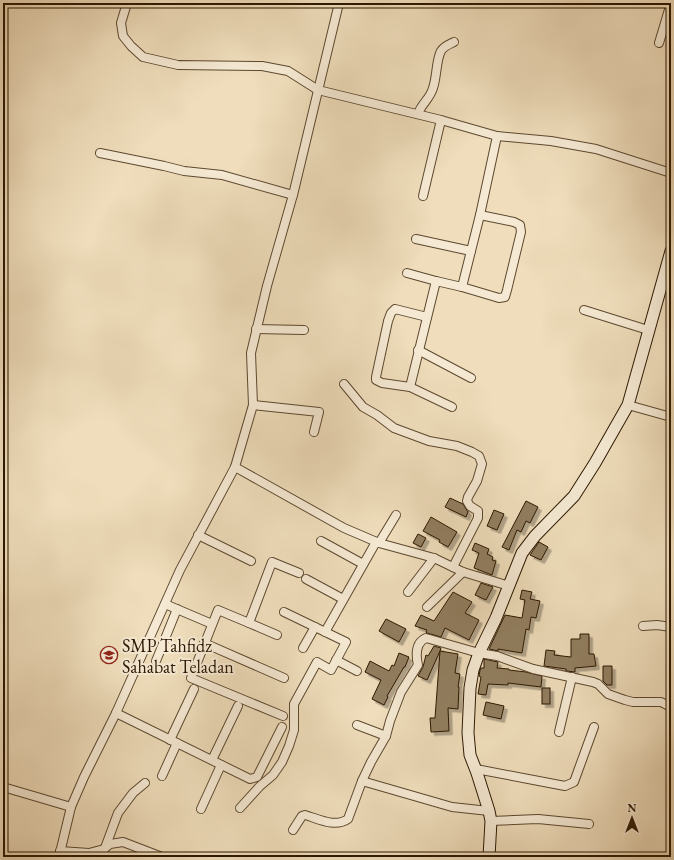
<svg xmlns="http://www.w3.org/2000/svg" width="674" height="860" font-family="'EB Garamond',serif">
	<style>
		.building { fill: #917e61; stroke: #2c1700; filter: url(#shadow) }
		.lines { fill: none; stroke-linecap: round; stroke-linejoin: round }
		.street-casing { stroke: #5d482f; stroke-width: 10 }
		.secondary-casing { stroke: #2c1700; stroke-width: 13 }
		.street { stroke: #f5e9d3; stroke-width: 8 }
		.secondary { stroke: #f5e9d3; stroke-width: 11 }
		.labels { text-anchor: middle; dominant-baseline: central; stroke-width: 4; stroke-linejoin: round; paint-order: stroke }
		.poi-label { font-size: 18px; fill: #2c1700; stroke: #f5e9d3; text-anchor: start }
	</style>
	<defs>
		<filter id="shadow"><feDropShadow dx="3.5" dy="3.5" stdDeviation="0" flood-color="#0004"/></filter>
	</defs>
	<rect width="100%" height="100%" fill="#efddbb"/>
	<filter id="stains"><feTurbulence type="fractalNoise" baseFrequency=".005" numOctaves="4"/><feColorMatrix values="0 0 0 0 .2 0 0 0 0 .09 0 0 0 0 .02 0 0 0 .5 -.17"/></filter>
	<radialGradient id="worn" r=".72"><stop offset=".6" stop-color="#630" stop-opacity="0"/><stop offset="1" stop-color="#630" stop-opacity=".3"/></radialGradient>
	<g class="building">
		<polygon points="450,498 463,504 468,512 466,517 445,507"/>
		<polygon points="526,501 538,507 530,523 526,521 521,532 517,530 509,550 502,547"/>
		<polygon points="494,510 504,514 497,530 487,526"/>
		<polygon points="431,517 457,532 448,547 439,542 440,540 423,531"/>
		<polygon points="418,534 426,538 421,547 413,543"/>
		<polygon points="539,542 548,547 541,560 530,555"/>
		<polygon points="475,543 489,549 487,554 493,557 492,560 496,561 492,575 474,568 479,553 472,550"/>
		<polygon points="481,583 493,587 486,600 475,595"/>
		<polygon points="522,590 532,592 530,599 540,601 536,618 531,617 529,630 526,629 522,653 498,649 498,651 489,649 505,615 522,618 525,600 520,599"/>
		<polygon points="453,592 472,602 465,613 479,620 469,640 445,628 441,637 427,633 426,632 427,630 415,626 421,615 434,621"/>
		<polygon points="386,619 406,629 399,642 379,631"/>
		<polygon points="580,634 589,634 589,654 594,654 596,666 575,668 575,672 566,671 566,669 544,666 546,650 555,651 554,655 571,657 571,639 580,639"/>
		<polygon points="434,646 441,648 440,651 458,654 455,673 460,674 458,687 459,687 458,709 448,708 449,731 431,732 430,718 435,718 440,651 427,680 418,676 423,667 426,655 428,656"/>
		<polygon points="399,653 409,657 405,667 404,667 387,696 388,697 384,705 372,699 381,680 365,672 370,661 389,671 392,665 394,666"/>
		<polygon points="484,659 498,662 497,668 509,669 509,670 526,672 542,676 541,687 508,683 508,685 488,684 486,695 478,694 481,677 479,676 480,670 481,668 484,668"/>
		<polygon points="603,666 612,666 612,685 607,685 603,681"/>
		<rect x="542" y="688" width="8" height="16"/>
		<polygon points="486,702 504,706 501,719 483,715"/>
	</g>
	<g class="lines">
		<defs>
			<g id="street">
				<polyline points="127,3 121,23 123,36 131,46 143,57 178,65 262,66 288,71 318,90 441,120 497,136 551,141 596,149 671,173"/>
				<polyline points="659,43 671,3"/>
				<path d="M418,114C421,104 430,99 433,88C437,77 436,60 441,51C444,46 450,44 454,42"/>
				<polyline points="100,153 164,166 184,171 222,175 293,195"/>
				<polyline points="423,196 441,120"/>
				<polyline points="416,239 471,251"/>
				<polyline points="407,273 436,281"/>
				<polyline points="462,287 499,298 505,297 507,290 521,232 520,225 514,222 480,215"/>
				<polyline points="584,310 648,330"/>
				<polyline points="427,317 395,309 391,313 388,321 376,377 376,380 382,383 410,387 452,407"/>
				<polyline points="256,329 304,330"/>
				<polyline points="418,350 471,378"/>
				<polyline points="344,384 363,407 377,415 394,428 429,441 457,446 472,452 479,456 482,464 477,481 468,497 467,501 470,506 478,511 478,518 453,567"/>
				<polyline points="410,387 436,281 462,287 480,215 497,136"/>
				<polyline points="253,405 319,412 314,432"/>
				<polyline points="628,405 671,417"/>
				<polyline points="235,467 344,528 379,543 434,558 463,572 509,586"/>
				<polyline points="198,535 251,561"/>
				<polyline points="321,541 363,564"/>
				<polyline points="379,543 396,515"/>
				<polyline points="306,579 343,599"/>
				<polyline points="408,592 434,558"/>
				<polyline points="165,604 212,624"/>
				<polyline points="427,607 463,572"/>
				<polyline points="249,623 277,635"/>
				<polyline points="643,626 657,625 671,627"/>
				<polyline points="325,632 376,542"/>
				<polyline points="204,643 284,678"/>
				<polyline points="303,648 315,627"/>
				<polyline points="336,660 357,671"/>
				<polyline points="156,661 177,609"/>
				<polyline points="116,713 180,570 235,467 253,405 251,353 267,286 293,195 339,3"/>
				<polyline points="283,716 191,678 218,610 249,623 272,562 299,573"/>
				<polyline points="357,725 386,736"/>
				<polyline points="559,732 572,677"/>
				<polyline points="170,740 194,689"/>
				<polyline points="212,760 238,706"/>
				<polyline points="476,769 565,786 574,782 594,727"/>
				<polyline points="162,776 177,743"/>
				<polyline points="362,781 452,807 489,811"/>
				<polyline points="3,787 71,807"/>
				<polyline points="240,808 260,786 273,775 282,762 289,746 294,730 294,704 317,662 331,670 346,642 284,612"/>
				<polyline points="201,809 221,765"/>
				<polyline points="491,821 538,819 589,824"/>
				<path d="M293,830L302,816L305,815C319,819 335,828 348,819L362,781L371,762L386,736L390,721L401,692L418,665C416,656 415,643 426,638L479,653L497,656L533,669L593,682L598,684L608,694L625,700L633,702H661L671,707"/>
				<polyline points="105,848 118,813 133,793 145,783"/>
				<polyline points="60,851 89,853 104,849 110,844 123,842 162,857"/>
				<polyline points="59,857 71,807 84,777 116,713 250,779 257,777 282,727"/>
			</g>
			<polyline id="secondary" points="489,857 491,821 489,811 477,773 470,755 468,733 470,688 473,670 479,653 496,618 522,553 535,536 574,496 595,463 628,405 671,251"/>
		</defs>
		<use href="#street" class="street-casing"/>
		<use href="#secondary" class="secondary-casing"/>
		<use href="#street" class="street"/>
		<use href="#secondary" class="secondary"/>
	</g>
	<defs>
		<symbol id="school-ring" viewBox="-11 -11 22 22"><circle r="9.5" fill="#f5e9d3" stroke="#8f2418" stroke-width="1.5"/><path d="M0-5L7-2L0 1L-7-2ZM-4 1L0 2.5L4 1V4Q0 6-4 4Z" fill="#8f2418"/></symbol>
	</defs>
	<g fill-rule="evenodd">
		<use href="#school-ring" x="99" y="645" width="20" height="20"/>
	</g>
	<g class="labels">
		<g class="poi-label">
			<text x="122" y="645">SMP Tahfidz<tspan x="122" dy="21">Sahabat Teladan</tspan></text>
		</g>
	</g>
	<rect width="674" height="860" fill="none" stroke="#efddbb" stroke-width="16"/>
	<rect x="4" y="4" width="666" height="852" fill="none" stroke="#2c1700" stroke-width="2"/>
	<rect x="8" y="8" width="658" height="844" fill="none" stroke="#2c1700"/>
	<g transform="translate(632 818)" stroke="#f5e9d3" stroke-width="3" paint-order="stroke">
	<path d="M0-3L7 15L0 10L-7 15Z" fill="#2c1700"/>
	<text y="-6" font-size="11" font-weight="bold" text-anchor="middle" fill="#2c1700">N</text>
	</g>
	<rect width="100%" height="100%" filter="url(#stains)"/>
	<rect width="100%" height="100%" fill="url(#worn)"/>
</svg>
